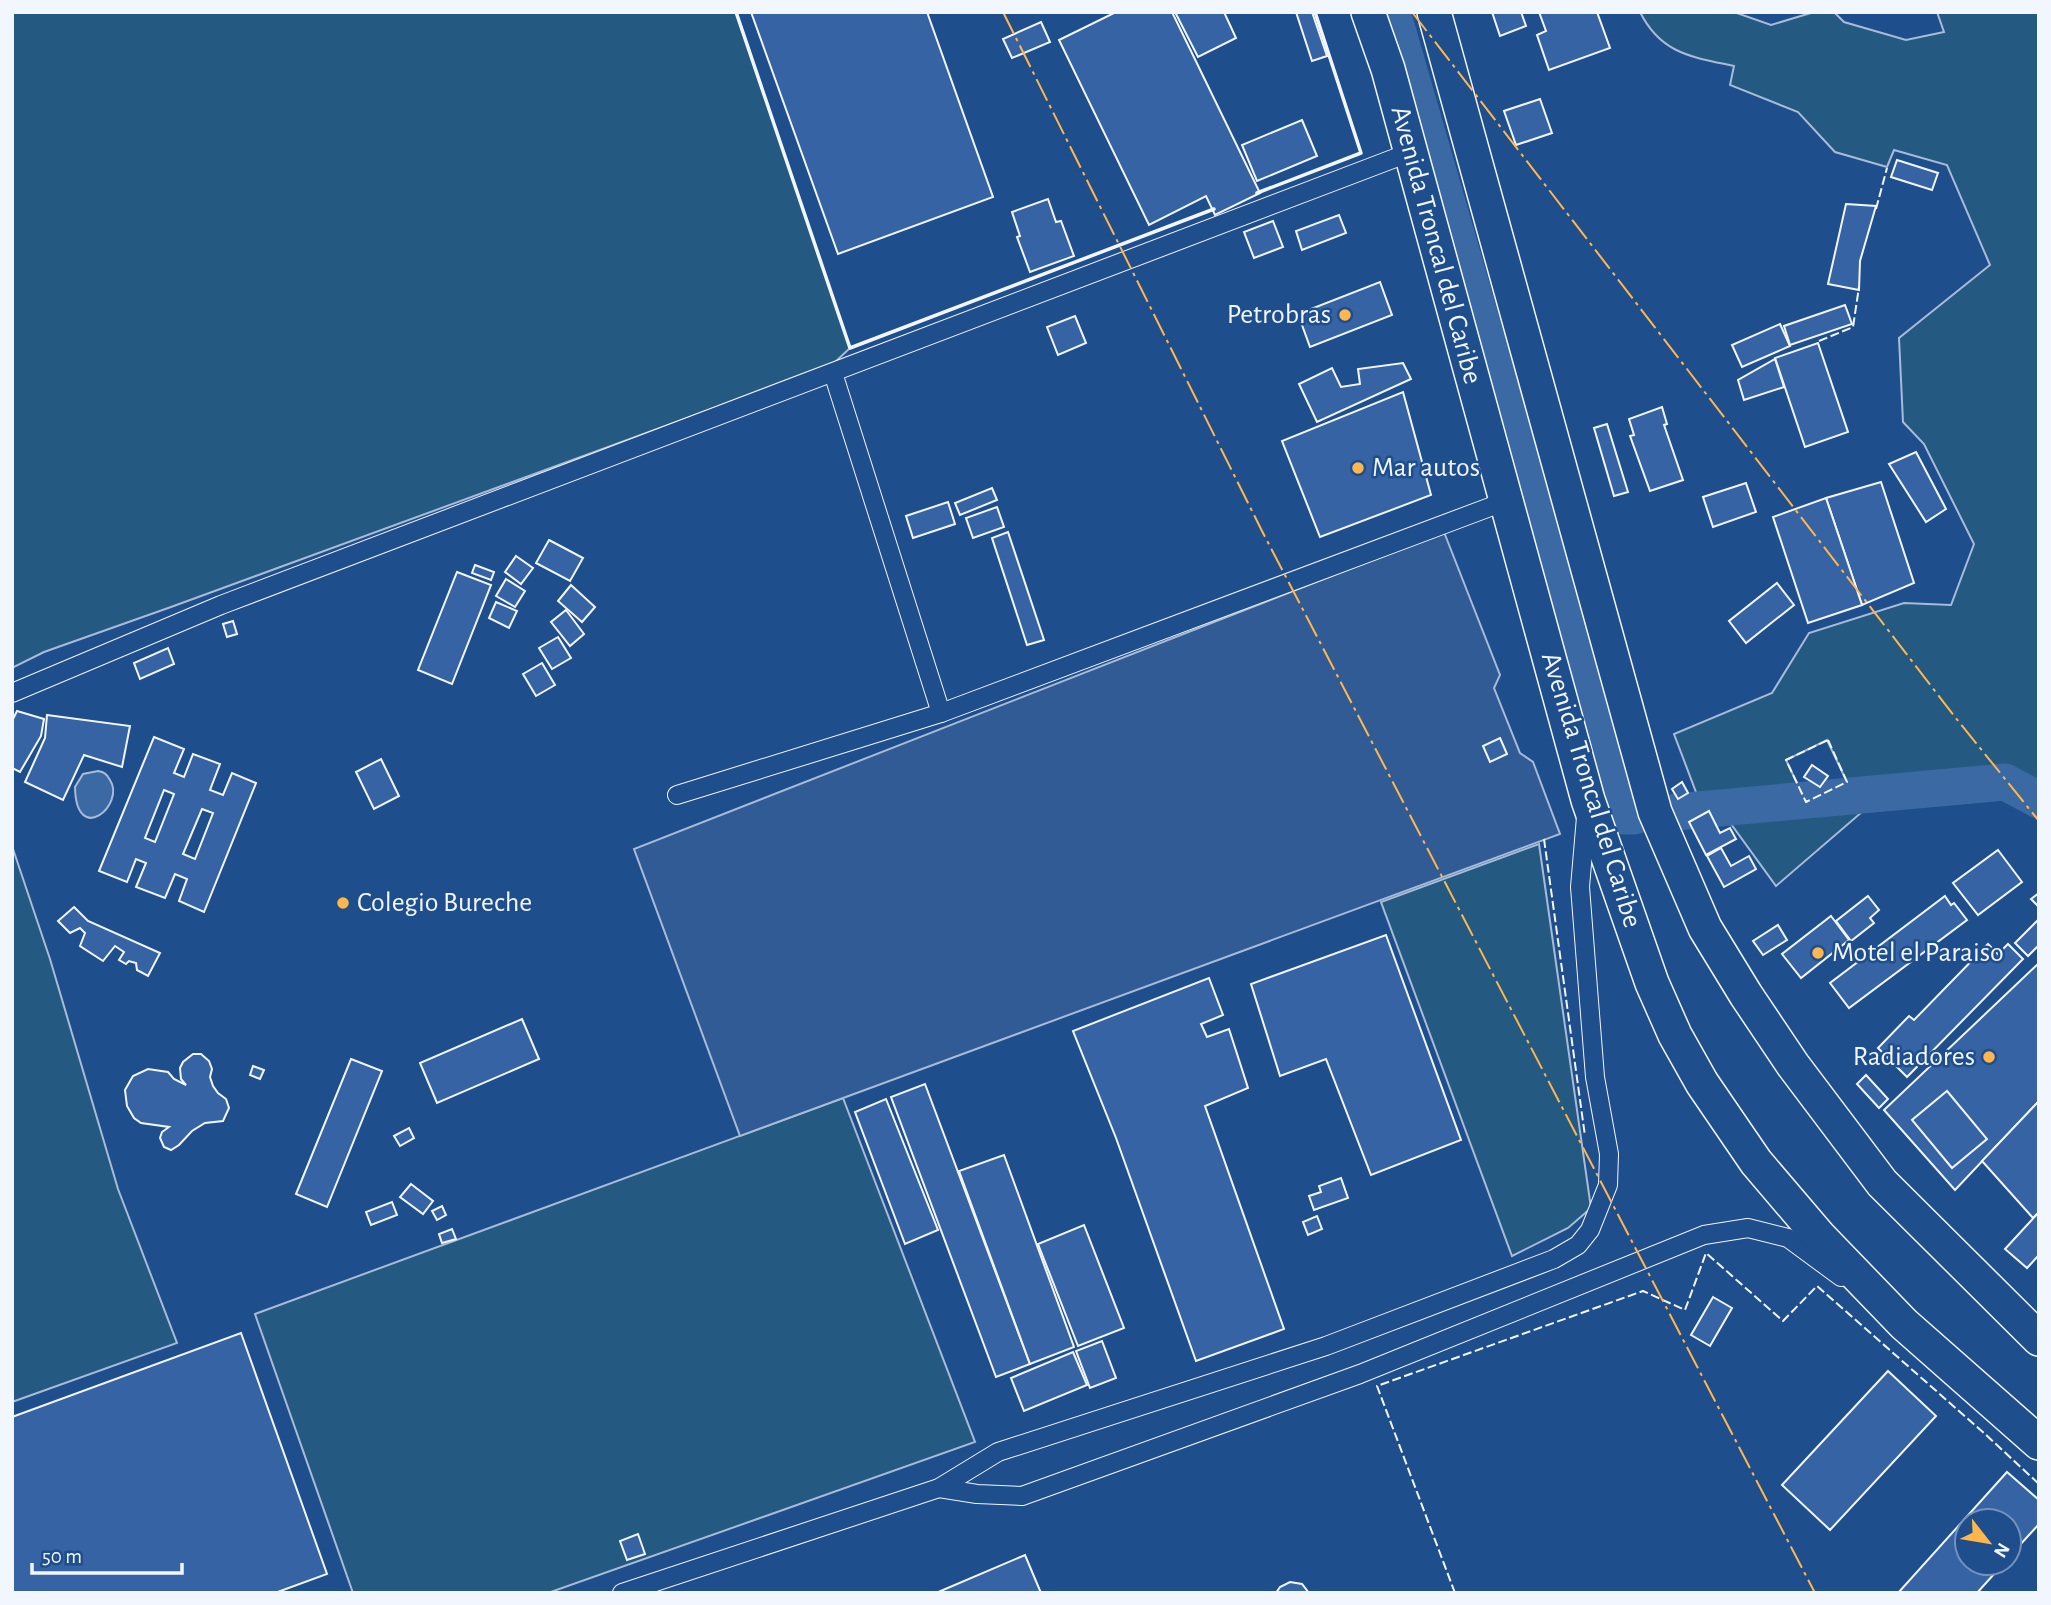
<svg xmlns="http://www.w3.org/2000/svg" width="2051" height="1605" font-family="'Alegreya Sans',sans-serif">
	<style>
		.green { fill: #245a82; stroke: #a8bbd7; stroke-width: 2; fill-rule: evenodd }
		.parking { fill: #305b95; stroke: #a8bbd7; stroke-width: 2 }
		.water { fill: #3b69a3; stroke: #a8bbd7; stroke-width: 2 }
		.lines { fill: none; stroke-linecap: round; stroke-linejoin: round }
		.river { stroke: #3b69a3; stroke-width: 37 }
		.building { fill: #3563a3; stroke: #f2f6ff; stroke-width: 2; fill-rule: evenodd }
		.street-casing { stroke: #f2f6ff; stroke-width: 20 }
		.highway-casing { stroke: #f2f6ff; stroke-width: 36 }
		.street { stroke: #1f4e8c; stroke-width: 18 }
		.highway { stroke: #1f4e8c; stroke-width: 33 }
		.fence { stroke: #f2f6ff; stroke-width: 2; stroke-dasharray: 9 3.5; stroke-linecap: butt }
		.wall { stroke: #f2f6ff; stroke-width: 3.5 }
		.power { stroke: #ffb74d; stroke-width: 2; stroke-dasharray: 24 5 3.5 5; stroke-linecap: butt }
		.poi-dot { fill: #ffb74d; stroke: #1f4e8c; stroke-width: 2.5 }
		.labels { text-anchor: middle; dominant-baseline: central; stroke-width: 5; stroke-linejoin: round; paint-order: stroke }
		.street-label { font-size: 28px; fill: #f2f6ff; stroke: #1f4e8c }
		.poi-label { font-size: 28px; fill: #f2f6ff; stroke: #1f4e8c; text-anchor: start }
	</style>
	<rect width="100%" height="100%" fill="#1f4e8c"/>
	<g class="green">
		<polygon points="12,12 736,12 850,348 832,365 171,607 44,652 12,668"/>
		<path d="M1640,12H1734L1771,25L1814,12H1834L1844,22L1906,40L1944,32L1937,12H2039V786L1959,803L1909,790L1870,805L1776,886L1731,824L1699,800L1674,734L1772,693L1809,633L1904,603L1951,605L1974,544L1924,444L1903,422L1899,338L1990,265L1947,165L1894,150L1887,167L1835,152L1798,112L1730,85L1734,66C1692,57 1661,54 1640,12ZM1827,740L1847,782L1806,802L1786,760Z"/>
		<polygon points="1539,844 1591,1208 1568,1228 1512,1256 1381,902"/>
		<polygon points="12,846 50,959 118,1189 177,1343 12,1402"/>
		<polygon points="843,1098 975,1442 548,1593 353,1593 255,1314"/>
	</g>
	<polygon class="parking" points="1444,532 1500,675 1494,688 1520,753 1533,762 1560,834 740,1136 634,849"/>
	<path class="water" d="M98,771C104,772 107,774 110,780C126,805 76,847 75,787L83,774Z"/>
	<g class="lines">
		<g class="river">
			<polyline points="1392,12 1624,816 1635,816"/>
			<polyline points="1676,812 2005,782 2039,800"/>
		</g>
	</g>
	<g class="building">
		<polygon points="751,12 927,12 993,197 838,254"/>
		<polygon points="1116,12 1172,12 1260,193 1215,215 1206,196 1149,225 1059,40"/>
		<polygon points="1175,12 1224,12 1236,38 1198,57"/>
		<polygon points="1296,12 1312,12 1327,56 1312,61"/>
		<polygon points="1492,12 1521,12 1526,26 1500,36"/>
		<polygon points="1539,12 1597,12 1610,48 1549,70 1537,35 1546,31"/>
		<polygon points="1041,22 1050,42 1012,58 1003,39"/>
		<polygon points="1540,99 1552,133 1516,145 1504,111"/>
		<polygon points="1302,120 1317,156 1257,181 1242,145"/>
		<polygon points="1897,160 1938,173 1932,190 1891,177"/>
		<polygon points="1048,199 1056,222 1061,221 1074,256 1030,272 1017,237 1020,236 1012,212"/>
		<polygon points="1846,204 1876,206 1860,261 1859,290 1828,284"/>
		<polygon points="1339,215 1346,233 1302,250 1296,231"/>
		<polygon points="1273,221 1283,247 1254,258 1244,232"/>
		<polygon points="1380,282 1392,315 1310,347 1298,314"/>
		<polygon points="1845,305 1852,324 1790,345 1784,326"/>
		<polygon points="1075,316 1086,343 1058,355 1047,327"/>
		<polygon points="1780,324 1790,346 1742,367 1732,345"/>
		<polygon points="1818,343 1848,432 1805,447 1775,358"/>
		<polygon points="1775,359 1784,387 1744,400 1738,380"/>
		<polygon points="1403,363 1411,379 1317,422 1299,384 1332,368 1341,387 1360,384 1358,369"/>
		<polygon points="1403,392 1431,495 1320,537 1282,441"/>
		<polygon points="1662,407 1667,424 1664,425 1683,480 1650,491 1630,436 1634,435 1629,419"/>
		<polygon points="1607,424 1628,492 1614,496 1594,428"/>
		<polygon points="1916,452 1946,509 1926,522 1889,464"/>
		<polygon points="1881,482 1914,583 1862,605 1826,498"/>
		<polygon points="1746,483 1756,512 1713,527 1703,497"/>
		<polygon points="992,488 997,500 960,515 955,503"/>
		<polygon points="1826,498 1862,605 1808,623 1773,517"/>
		<polygon points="948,502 955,524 913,538 906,516"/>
		<polygon points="997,507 1004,527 973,538 966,518"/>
		<polygon points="1008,532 1044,640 1027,645 992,538"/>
		<polygon points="549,540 583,558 570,581 536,563"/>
		<polygon points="516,556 533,568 521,584 505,572"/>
		<polygon points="475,565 494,572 491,580 472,573"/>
		<polygon points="457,572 491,585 452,684 418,670"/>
		<polygon points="506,579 525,591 515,607 496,596"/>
		<polygon points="1777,583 1794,605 1746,643 1729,621"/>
		<polygon points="571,585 595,607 582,622 558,601"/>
		<polygon points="496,602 517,611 509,628 489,618"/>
		<polygon points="566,610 584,634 570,646 551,622"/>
		<polygon points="233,621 237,634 227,637 223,624"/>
		<polygon points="558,637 571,658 552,669 539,648"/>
		<polygon points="168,648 174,664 140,679 134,663"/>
		<polygon points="542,663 555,685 536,696 523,674"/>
		<polygon points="17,711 44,719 41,736 20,772 12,768 12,721"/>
		<polygon points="47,715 130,726 122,767 84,755 63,800 25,782 45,738"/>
		<path d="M154,737L184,749L174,773L184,777L193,754L220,764L210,790L223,795L232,773L256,783L204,912L179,901L187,879L175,874L165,898L136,887L146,863L136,859L127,882L99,871ZM164,790L174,794L155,842L145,838ZM202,809L213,813L195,859L183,854Z"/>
		<polygon points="1500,738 1507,754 1490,762 1483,746"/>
		<polygon points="381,759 399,796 374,809 356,772"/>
		<polygon points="1812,765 1828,776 1820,787 1804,777"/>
		<polygon points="1682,782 1688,793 1678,799 1672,789"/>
		<polygon points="1709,811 1720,833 1730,828 1736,839 1706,855 1689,822"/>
		<polygon points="1721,848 1731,866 1749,856 1756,869 1724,887 1707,856"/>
		<polygon points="1998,850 2022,882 1978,915 1953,883"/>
		<polygon points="2039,893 2039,905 2038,906 2031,899"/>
		<polygon points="1868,896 1879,910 1870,918 1874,923 1851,941 1836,921"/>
		<polygon points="1945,896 1951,905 1954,903 1967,920 1849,1008 1830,983"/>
		<polygon points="74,907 88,921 160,953 148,976 137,970 136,963 129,961 126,964 119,960 124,952 115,946 103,961 80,946 85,933 80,928 70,933 58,921"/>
		<polygon points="1831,916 1849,940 1801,978 1782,954"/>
		<polygon points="2039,919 2039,945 2028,956 2015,943"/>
		<polygon points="1778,925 1787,940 1763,955 1753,941"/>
		<polygon points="1386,935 1461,1140 1371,1175 1326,1059 1280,1076 1251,984"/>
		<polygon points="1988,944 1998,954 2008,944 2023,959 1907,1077 1878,1048 1909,1016 1914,1020"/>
		<polygon points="2039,963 2039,1101 1955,1190 1884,1110"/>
		<polygon points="1209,978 1223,1015 1201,1024 1207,1037 1229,1029 1248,1088 1205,1106 1284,1329 1196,1361 1116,1138 1073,1031"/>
		<polygon points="522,1019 539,1059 437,1103 420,1063"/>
		<polygon points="193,1054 201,1054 209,1061 212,1069 210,1077 213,1086 218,1093 226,1099 229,1108 223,1121 205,1123 192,1131 179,1145 171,1150 164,1147 160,1138 162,1132 169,1127 141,1123 134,1118 127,1106 125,1090 133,1076 148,1069 168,1072 174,1079 186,1085 181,1079 180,1068 183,1062"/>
		<polygon points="351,1059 382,1071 327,1207 296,1194"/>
		<polygon points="253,1066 264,1070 260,1079 250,1075"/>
		<polygon points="1866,1075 1888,1099 1879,1108 1857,1084"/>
		<polygon points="925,1084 1030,1364 996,1377 891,1097"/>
		<polygon points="1947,1091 1987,1139 1952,1168 1912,1120"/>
		<polygon points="886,1099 938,1230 905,1244 855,1112"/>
		<polygon points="2039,1101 2039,1212 2033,1218 1982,1161"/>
		<polygon points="409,1128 414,1138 400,1146 394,1136"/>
		<polygon points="1004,1155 1074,1347 1030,1364 959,1171"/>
		<polygon points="1341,1178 1348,1198 1314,1210 1309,1196 1321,1192 1319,1186"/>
		<polygon points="411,1184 433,1201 423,1214 400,1197"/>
		<polygon points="392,1202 397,1215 371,1225 366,1212"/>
		<polygon points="442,1206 446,1215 437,1220 432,1211"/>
		<polygon points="2039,1212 2039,1255 2027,1268 2005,1249"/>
		<polygon points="1317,1216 1322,1229 1308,1235 1303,1222"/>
		<polygon points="1084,1225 1124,1328 1078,1346 1038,1244"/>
		<polygon points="452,1229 456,1239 442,1243 439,1234"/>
		<polygon points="1713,1297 1732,1308 1710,1346 1691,1335"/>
		<polygon points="241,1333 327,1574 275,1593 12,1593 12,1417"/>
		<polygon points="1102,1341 1116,1378 1090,1388 1076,1351"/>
		<polygon points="1073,1352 1087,1385 1024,1411 1011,1378"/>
		<polygon points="1888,1371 1936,1416 1830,1530 1782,1485"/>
		<polygon points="2007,1472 2039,1500 2039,1524 2009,1557 2009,1521 1967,1521 1967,1563 2004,1563 1977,1593 1898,1593"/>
		<polygon points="638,1534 645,1554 627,1560 620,1541"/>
		<polygon points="1025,1555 1041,1593 936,1593"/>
		<polygon points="1290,1582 1302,1584 1309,1593 1276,1593 1280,1587"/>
	</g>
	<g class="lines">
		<defs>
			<g id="street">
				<polyline points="833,373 941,713"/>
				<polyline points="12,693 221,605 1411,152"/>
				<polyline points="677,795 941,713 1506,501"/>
				<polyline points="939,1488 977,1494 1022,1496 1360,1374 1704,1235 1748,1228 1788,1238 1841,1277"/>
				<polyline points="622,1593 939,1488 998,1452 1326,1346 1554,1259 1578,1245 1590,1230 1608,1185 1609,1154 1595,1077 1580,887 1586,817"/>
			</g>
			<g id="highway">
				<polyline points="1368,12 1388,69 1588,800 1652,983 1675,1035 1702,1083 1756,1162 1819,1236 1904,1324 2039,1443"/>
				<polyline points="1434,12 1655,812 1705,928 1746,995 1793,1065 1882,1183 2039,1339"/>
			</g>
		</defs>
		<use href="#street" class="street-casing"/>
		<use href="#highway" class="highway-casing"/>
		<use href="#street" class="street"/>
		<use href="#highway" class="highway"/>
		<g class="fence">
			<polyline points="1876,209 1887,168"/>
			<polyline points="1819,341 1853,327 1859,287"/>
			<polygon points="1828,740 1847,782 1806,802 1786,760"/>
			<polyline points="1544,839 1585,1136"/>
			<polyline points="1455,1593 1377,1386 1643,1291 1685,1310 1706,1253 1783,1321 1817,1286 1984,1433 2039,1484"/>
		</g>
		<g class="wall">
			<polyline points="736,12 850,348 1214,209"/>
			<polyline points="1257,193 1361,153 1315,12"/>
		</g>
		<g class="power">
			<polyline points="1003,12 1262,531 1815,1593"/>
			<polyline points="1412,12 1955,717 2039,821"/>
		</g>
	</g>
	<g class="poi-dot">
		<circle cx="1345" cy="315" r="7"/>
		<circle cx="1358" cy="468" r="7"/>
		<circle cx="343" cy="903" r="7"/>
		<circle cx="1818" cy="953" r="7"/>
		<circle cx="1989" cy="1057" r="7"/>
	</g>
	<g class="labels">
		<g class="street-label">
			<text transform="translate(1436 245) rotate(75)">Avenida Troncal del Caribe</text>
			<text transform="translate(1591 790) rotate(73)">Avenida Troncal del Caribe</text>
		</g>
		<g class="poi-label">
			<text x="1331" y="315" text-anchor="end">Petrobras</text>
			<text x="1372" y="468">Mar autos</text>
			<text x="357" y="903">Colegio Bureche</text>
			<text x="1832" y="953">Motel el Paraiso</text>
			<text x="1975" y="1057" text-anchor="end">Radiadores</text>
		</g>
	</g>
	<rect width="2051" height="1605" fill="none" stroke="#f2f6ff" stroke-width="28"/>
	<g transform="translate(1988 1542) rotate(121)"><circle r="33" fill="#1f4e8c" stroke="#7391ba" stroke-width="2"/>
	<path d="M0-5L12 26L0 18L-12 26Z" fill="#ffb74d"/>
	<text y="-10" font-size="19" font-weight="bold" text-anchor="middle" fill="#f2f6ff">N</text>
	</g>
	<path d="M32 1563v10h150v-10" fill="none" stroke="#f2f6ff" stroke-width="3.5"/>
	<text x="42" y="1563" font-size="21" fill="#f2f6ff" stroke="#1f4e8c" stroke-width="5" paint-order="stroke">50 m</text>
</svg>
